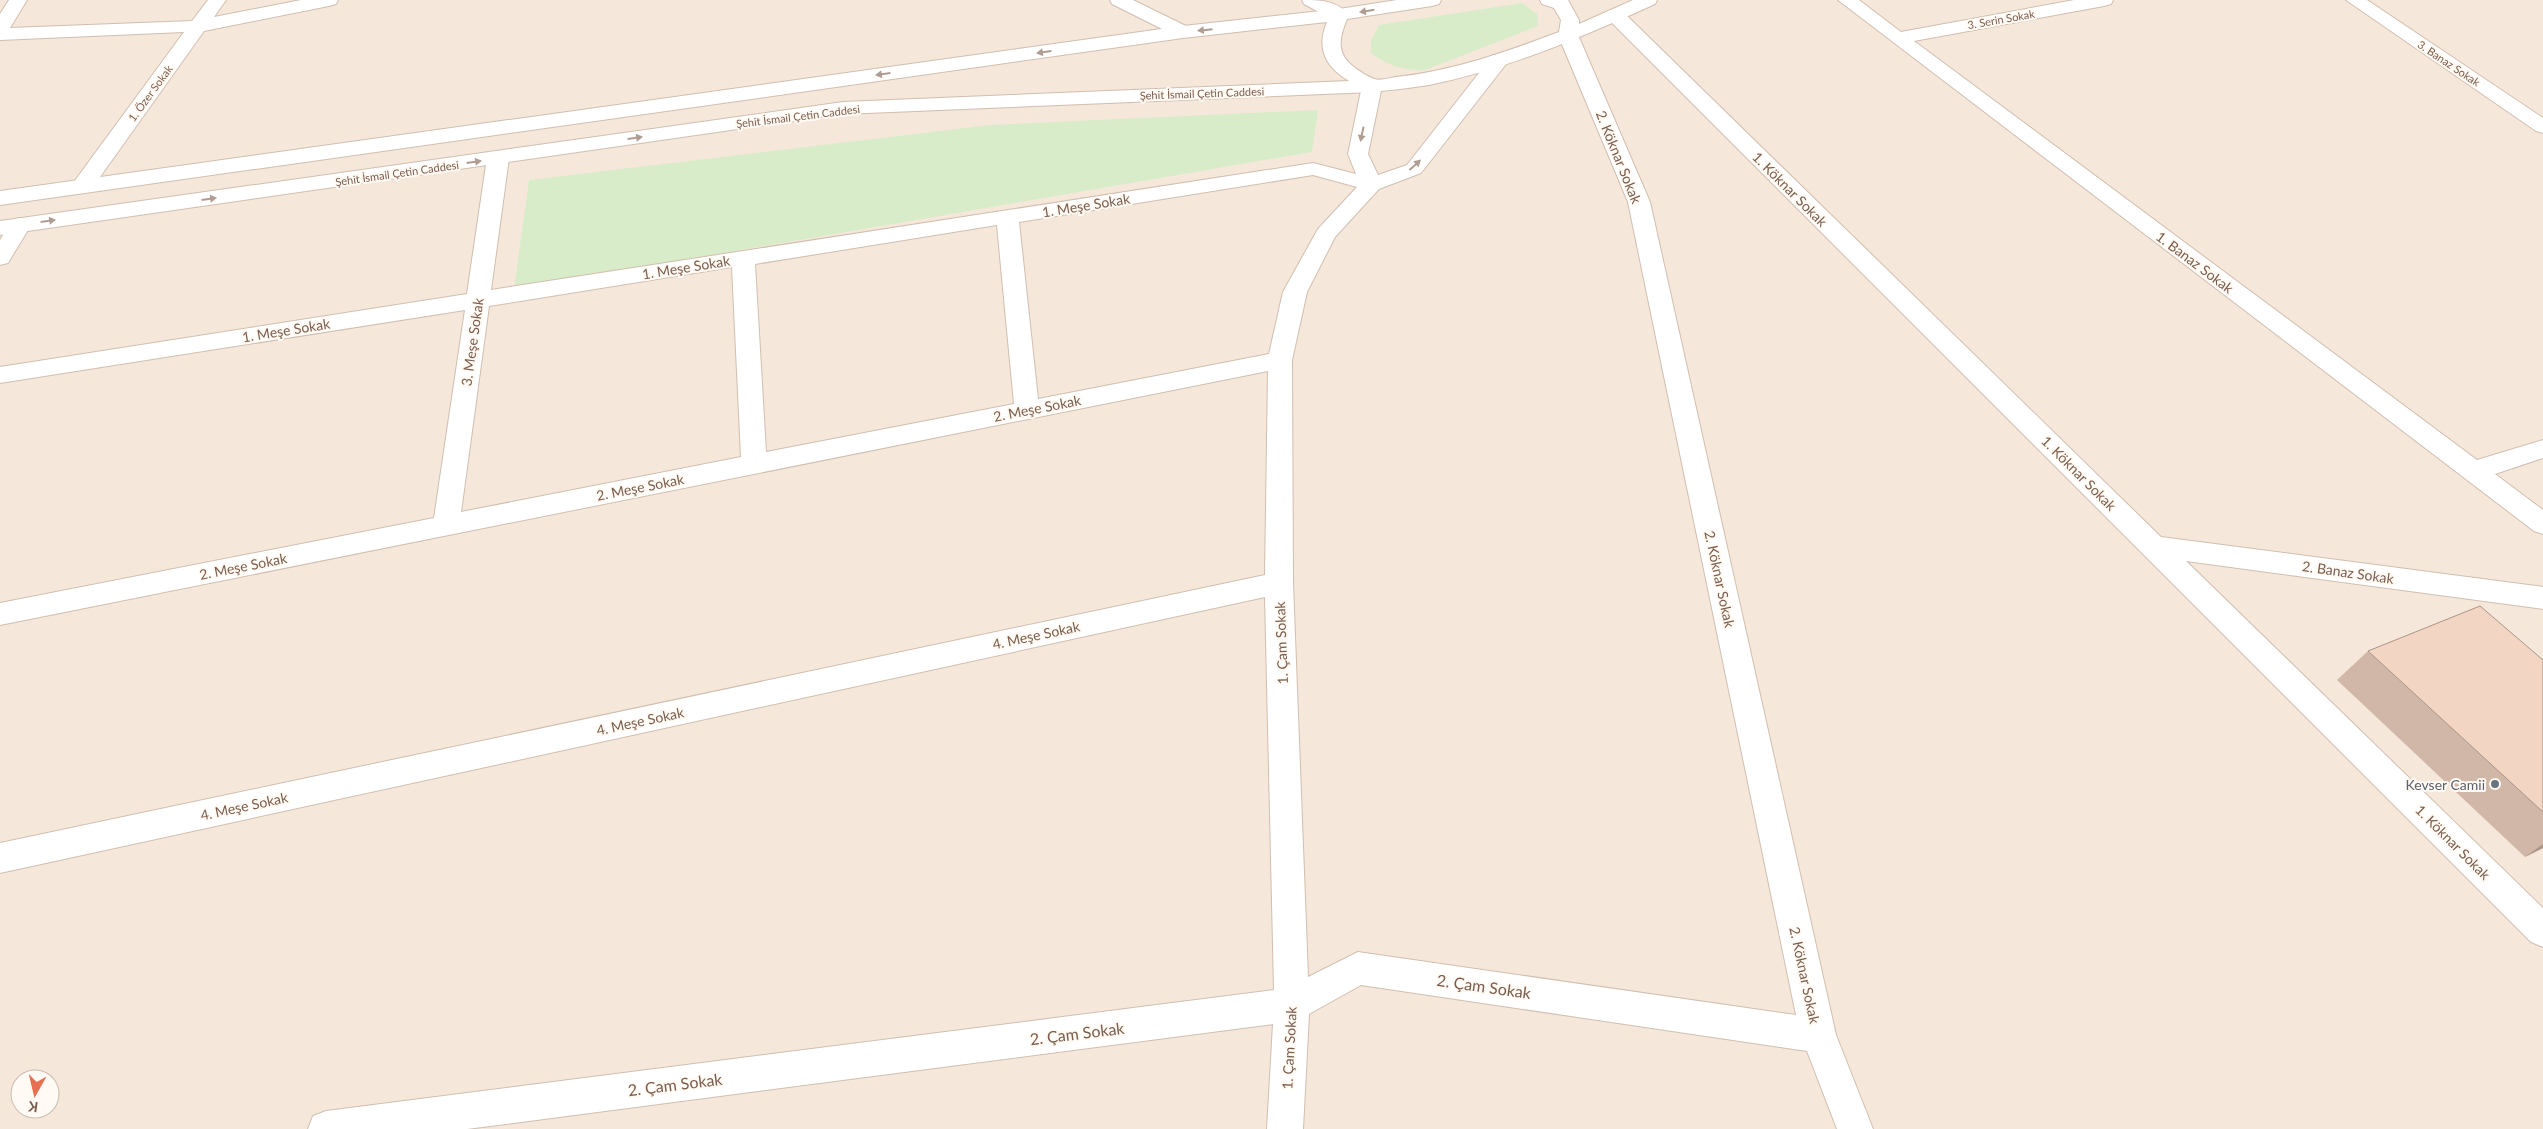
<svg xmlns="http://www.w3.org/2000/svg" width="2543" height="1129" font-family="Lato,sans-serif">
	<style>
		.residential { fill: #f5e8da; fill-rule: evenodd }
		.green { fill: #d8ecc9 }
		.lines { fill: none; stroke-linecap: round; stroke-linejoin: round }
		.minor-casing { stroke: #d1beb0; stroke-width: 2 }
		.tertiary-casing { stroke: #d1beb0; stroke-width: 2 }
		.minor { fill: #fff; fill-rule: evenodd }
		.tertiary { fill: #fff; fill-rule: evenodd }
		.wall { fill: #d1b7a8 }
		.shaded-wall { fill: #aa9588 }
		.building { fill: #f3d5c3; stroke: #aa9588 }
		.oneway { fill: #af9d94 }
		.worship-dot { fill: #6b7280; stroke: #fffaf3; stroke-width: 2 }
		.labels { text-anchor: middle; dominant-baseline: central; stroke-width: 4; stroke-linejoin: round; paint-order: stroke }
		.far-street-label { font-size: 11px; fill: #7a5c4d; stroke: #fffaf3 }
		.street-label { font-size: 14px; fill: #7a5c4d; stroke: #fffaf3 }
		.worship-label { font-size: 14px; fill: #5b616d; stroke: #fffaf3; text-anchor: end }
		.near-street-label { font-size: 16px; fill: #7a5c4d; stroke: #fffaf3 }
	</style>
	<rect width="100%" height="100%" fill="#fdf6ec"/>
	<path class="residential" d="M0,0H2543V1129H0ZM20,1079H50V1109H20Z"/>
	<g class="green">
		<path d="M1522,3L1537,14L1538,26L1425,70C1403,71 1389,66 1371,53V41L1379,25Z"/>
		<polygon points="1318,110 1312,152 514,289 529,180 990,125"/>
	</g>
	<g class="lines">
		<defs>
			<g id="minor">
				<polygon points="9,0 27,0 10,28 192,21 208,0 226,0 214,17 301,0 338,0 336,4 329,6 204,31 90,191 82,193 74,191 71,186 184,32 0,40 0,14"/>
				<polygon points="1110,0 1133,0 1190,28 1193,32 1190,36 1176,36 1112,4"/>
				<path d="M1302,0C1318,0 1338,0 1348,15L1346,19H1332L1304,4Z"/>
				<polygon points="1838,0 1859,0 1901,32 2074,0 2113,0 2111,4 2104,6 1914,41 2477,460 2543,440 2543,458 2495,474 2543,510 2543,534 2534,531"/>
				<polygon points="2346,0 2367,0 2543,118 2543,133 2536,131"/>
				<polygon points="1615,9 1622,11 2161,537 2543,587 2543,609 2186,561 2543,908 2543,947 2531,942 1608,19 1606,15 1608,11"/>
				<path d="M1568,29L1575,31L1578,35L1650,202L1836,1035L1873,1129H1837L1807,1051L1361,985L1309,1014L1303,1129H1267L1273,1024L467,1129H308L313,1116L326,1111L1274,990L1265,597L0,873V843L1265,575L1268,371L0,625V603L434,518L465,310L0,383V367L467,294L487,158L491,154L498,152L505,154L509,158L491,290L1313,163L1356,174L1348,154L1362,86L1365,82H1379L1382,86L1368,154L1378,175L1407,165L1493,55H1507L1510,59L1421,173L1379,189L1335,237L1307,292L1292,360L1293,583L1308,977L1358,952L1796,1015L1628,202L1558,35L1561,31ZM1313,175L1357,187L1318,229L1283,292L1269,354L1038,399L1019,222ZM997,225L1014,404L766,452L755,264ZM732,267L741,457L461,512L489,306Z"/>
				<polygon points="20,218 28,220 31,225 8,263 0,265 0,240 12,220"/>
			</g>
			<path id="tertiary" d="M1397,0H1441L1439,4L1432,6L1347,19C1339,38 1336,54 1354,67C1359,71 1367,76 1374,79C1380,81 1390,78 1396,77C1453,71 1506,52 1559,32L1561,20L1554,8L1542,4L1540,0H1568L1579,20V24L1633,0H1657L1655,4C1582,37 1508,69 1429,85C1410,88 1391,90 1372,92L843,114L0,235V221L843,102L1349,81C1325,67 1316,48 1327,22L1183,38L0,205V191L1183,26L1339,9Z"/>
		</defs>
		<use href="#minor" class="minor-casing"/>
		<use href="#tertiary" class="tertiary-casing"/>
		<use href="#minor" class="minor"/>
		<use href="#tertiary" class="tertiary"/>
	</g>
	<polygon class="wall" points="2368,651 2543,660 2543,848 2525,857 2337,680"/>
	<polygon class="shaded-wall" points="2543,844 2543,848 2525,857"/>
	<polygon class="building" points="2480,606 2543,660 2543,812 2368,651"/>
	<defs><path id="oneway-solid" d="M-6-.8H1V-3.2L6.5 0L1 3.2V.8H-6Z" transform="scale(1.25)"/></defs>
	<g class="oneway">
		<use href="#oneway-solid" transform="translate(1367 11) rotate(171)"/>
		<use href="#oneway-solid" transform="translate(1205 30) rotate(174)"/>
		<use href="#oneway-solid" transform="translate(1044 52) rotate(172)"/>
		<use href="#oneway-solid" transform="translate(883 74) rotate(172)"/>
		<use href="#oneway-solid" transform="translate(1362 134) rotate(102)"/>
		<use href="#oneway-solid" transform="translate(635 138) rotate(-8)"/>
		<use href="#oneway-solid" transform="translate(474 162) rotate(-8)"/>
		<use href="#oneway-solid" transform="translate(1415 165) rotate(-42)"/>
		<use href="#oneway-solid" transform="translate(209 199) rotate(-8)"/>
		<use href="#oneway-solid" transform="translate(48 221) rotate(-8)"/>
	</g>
	<circle class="worship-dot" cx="2495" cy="784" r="5"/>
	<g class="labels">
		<g class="far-street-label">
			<text transform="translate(2001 19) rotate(-10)">3. Serin Sokak</text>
			<text transform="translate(2449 63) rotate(34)">3. Banaz Sokak</text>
			<text transform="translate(150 93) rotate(-54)">1. Özer Sokak</text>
			<text transform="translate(1202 93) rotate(-2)">Şehit İsmail Çetin Caddesi</text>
			<text transform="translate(798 116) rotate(-7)">Şehit İsmail Çetin Caddesi</text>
			<text transform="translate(397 173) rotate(-8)">Şehit İsmail Çetin Caddesi</text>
		</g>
		<g class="street-label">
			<text transform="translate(1619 157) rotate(68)">2. Köknar Sokak</text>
			<text transform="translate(1790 189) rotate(45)">1. Köknar Sokak</text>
			<text transform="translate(1086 205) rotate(-9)">1. Meşe Sokak</text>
			<text transform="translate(2195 262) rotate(37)">1. Banaz Sokak</text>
			<text transform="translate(686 267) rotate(-9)">1. Meşe Sokak</text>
			<text transform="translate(286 330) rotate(-9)">1. Meşe Sokak</text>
			<text transform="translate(472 342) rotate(-82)">3. Meşe Sokak</text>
			<text transform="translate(1037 408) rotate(-11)">2. Meşe Sokak</text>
			<text transform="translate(2079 473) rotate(45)">1. Köknar Sokak</text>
			<text transform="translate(640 487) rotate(-11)">2. Meşe Sokak</text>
			<text transform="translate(243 566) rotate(-11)">2. Meşe Sokak</text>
			<text transform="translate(2348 572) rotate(8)">2. Banaz Sokak</text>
			<text transform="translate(1720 579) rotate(78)">2. Köknar Sokak</text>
			<text transform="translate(1036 635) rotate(-12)">4. Meşe Sokak</text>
			<text transform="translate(1281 643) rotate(-92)">1. Çam Sokak</text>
			<text transform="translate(640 721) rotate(-12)">4. Meşe Sokak</text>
			<text transform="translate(244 806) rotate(-12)">4. Meşe Sokak</text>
			<text transform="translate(2453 842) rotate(45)">1. Köknar Sokak</text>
			<text transform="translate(1805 975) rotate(78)">2. Köknar Sokak</text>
			<text transform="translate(1289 1048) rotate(-87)">1. Çam Sokak</text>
		</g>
		<g class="worship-label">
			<text x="2485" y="784">Kevser Camii</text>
		</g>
		<g class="near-street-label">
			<text transform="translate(1484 986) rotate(8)">2. Çam Sokak</text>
			<text transform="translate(1077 1033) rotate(-7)">2. Çam Sokak</text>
			<text transform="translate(675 1084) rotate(-7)">2. Çam Sokak</text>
		</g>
	</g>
	<g transform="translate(35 1094) rotate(188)"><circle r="24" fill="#fffaf3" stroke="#cabbb1"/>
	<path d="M0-4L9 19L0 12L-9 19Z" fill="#e76f51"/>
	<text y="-8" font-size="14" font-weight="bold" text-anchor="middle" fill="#7a5c4d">K</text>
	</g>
</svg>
